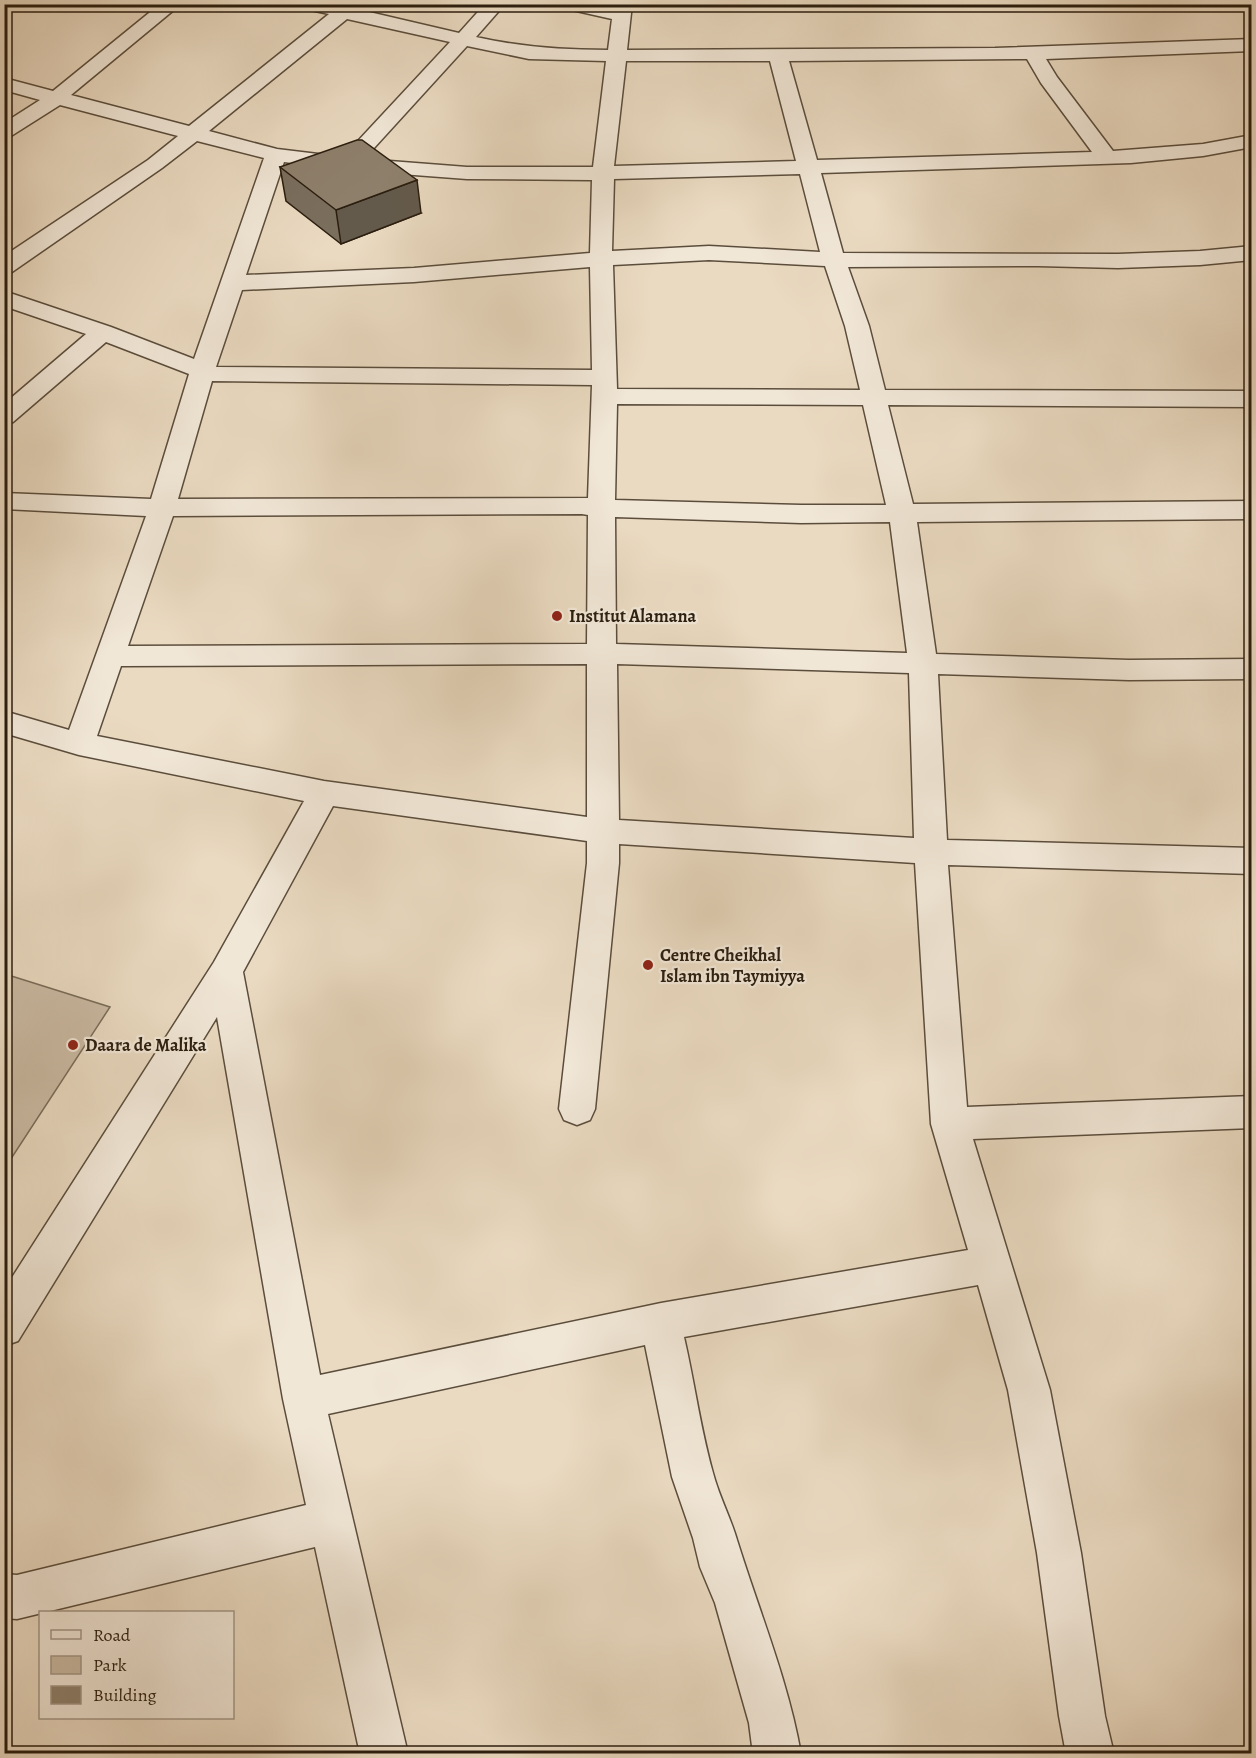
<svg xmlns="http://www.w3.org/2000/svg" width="1256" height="1758" font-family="Alegreya,serif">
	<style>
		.green { fill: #cabaa3; stroke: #7a6c59; stroke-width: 1.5 }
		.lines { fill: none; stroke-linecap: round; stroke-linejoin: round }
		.minor-casing { stroke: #5b4d3c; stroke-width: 3 }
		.minor { fill: #f1e7d7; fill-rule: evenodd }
		.wall { fill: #7a6e5d; stroke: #2b1e0f; stroke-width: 1.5 }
		.shaded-wall { fill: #635a4c; stroke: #2b1e0f; stroke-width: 1.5 }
		.building { fill: #8e806c; stroke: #2b1e0f; stroke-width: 1.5 }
		.poi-dot { fill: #8f2418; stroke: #f1e7d7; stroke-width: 2 }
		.labels { text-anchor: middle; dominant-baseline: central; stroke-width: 4.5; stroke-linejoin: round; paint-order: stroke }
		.poi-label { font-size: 18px; font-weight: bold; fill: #2b1e0f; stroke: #f1e7d7; text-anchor: start }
	</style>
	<rect width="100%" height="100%" fill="#eadac1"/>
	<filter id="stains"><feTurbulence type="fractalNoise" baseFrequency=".00333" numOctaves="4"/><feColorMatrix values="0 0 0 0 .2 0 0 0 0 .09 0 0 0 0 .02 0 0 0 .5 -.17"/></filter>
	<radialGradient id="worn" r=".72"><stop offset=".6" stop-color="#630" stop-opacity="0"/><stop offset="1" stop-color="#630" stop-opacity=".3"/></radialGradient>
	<polygon class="green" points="5,974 110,1007 5,1168 4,974"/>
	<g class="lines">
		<defs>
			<path id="minor" d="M160,4H181L71,95L189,126L329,14L301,8L299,4H335L459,33L485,4H505L476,37C520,47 563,50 608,50L612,19L563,8L561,4H596L613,9L614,4H632L627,50L995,48L1252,39V51L1046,59L1057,77L1113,151L1203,144L1252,135V147L1203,156L1131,163L821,173L843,253L1118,254L1200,251L1252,246V260L1200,265L1118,268L1038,266L848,267L869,326L885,390L1252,391V407L888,405L913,504L1252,501V519L917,522L936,654L1129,660L1252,659V679L1129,680L938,674L947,840L1252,848V874L948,865L967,1107L1252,1096V1128L973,1139L1050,1390L1081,1553L1105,1716L1114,1754H1066L1059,1716L1037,1553L1008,1390L978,1285L684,1337C695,1384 701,1434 715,1480C721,1500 731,1519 737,1540C759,1611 788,1680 801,1754H753L749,1723L715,1603L700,1567L693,1538L672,1477L645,1345L328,1414L408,1754H360L315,1547L17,1619L4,1618V1574L17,1575L306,1505L283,1399L217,1017L18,1341L4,1346V1290L214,962L304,801L79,755L4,733V711L69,730L146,516L4,509V493L151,499L189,374L106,342L13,422L4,424V404L86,334L4,306V291L111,327L194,359L264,158L197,141L162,168L12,272L4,274V256L148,160L178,136L60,105L11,136L4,138V123L40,100L4,90V78L53,91ZM347,19L450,42L343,157L277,149L209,131ZM467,46L529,59L606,61L593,167H467L364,159ZM1027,59L1041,83L1092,152L817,160L789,61ZM626,61H770L796,161L614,166ZM284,162L348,170L467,179L592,180L590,253L414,268L246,275ZM800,174L820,252L709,246L612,251L614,179ZM709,260L825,266L845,326L860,390L617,389L613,265ZM590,267L592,370L216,367L242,290L414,282ZM212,381L592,385L588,498L178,499ZM617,404L863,405L886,505H801L615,500ZM582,514L588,515L587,644L128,646L173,516ZM615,517L801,523L890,522L907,653L616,644ZM587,664V817L324,781L97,736L121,666ZM617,664L909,673L914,838L619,820ZM333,806L587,841V863L559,1109L564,1120L577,1125L590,1120L595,1109L619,863V844L915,863L931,1124L968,1250L661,1303L320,1375L243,972Z"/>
		</defs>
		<use href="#minor" class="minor-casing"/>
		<use href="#minor" class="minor"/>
	</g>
	<polygon class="wall" points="280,167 421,213 341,244 286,201"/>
	<polygon class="shaded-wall" points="417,180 421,213 341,244 336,210"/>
	<polygon class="building" points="357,140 362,140 417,180 336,210 280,167"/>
	<g class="poi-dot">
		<circle cx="557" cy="616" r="6"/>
		<circle cx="648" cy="965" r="6"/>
		<circle cx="73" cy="1045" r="6"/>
	</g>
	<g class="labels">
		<g class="poi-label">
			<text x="569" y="616">Institut Alamana</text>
			<text x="660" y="955">Centre Cheikhal<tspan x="660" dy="21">Islam ibn Taymiyya</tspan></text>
			<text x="85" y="1045">Daara de Malika</text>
		</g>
	</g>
	<rect width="1256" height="1758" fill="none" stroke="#eadac1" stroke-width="24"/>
	<rect x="6" y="6" width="1244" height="1746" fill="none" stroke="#2b1e0f" stroke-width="3"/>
	<rect x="12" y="12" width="1232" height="1734" fill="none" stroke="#2b1e0f" stroke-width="1.5"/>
	<rect x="39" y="1611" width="195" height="108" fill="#f1e7d7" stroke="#a29787" stroke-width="1.5"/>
	<rect x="51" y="1630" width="30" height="9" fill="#f1e7d7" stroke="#a29787" stroke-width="1.5"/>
	<text x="93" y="1641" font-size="18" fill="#2b1e0f">Road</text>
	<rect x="51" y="1656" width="30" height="18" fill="#cabaa3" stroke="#a29787" stroke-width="1.5"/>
	<text x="93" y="1671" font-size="18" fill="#2b1e0f">Park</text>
	<rect x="51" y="1686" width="30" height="18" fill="#8e806c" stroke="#a29787" stroke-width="1.5"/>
	<text x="93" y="1701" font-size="18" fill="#2b1e0f">Building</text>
	<rect width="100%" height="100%" filter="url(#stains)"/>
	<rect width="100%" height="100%" fill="url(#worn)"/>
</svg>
